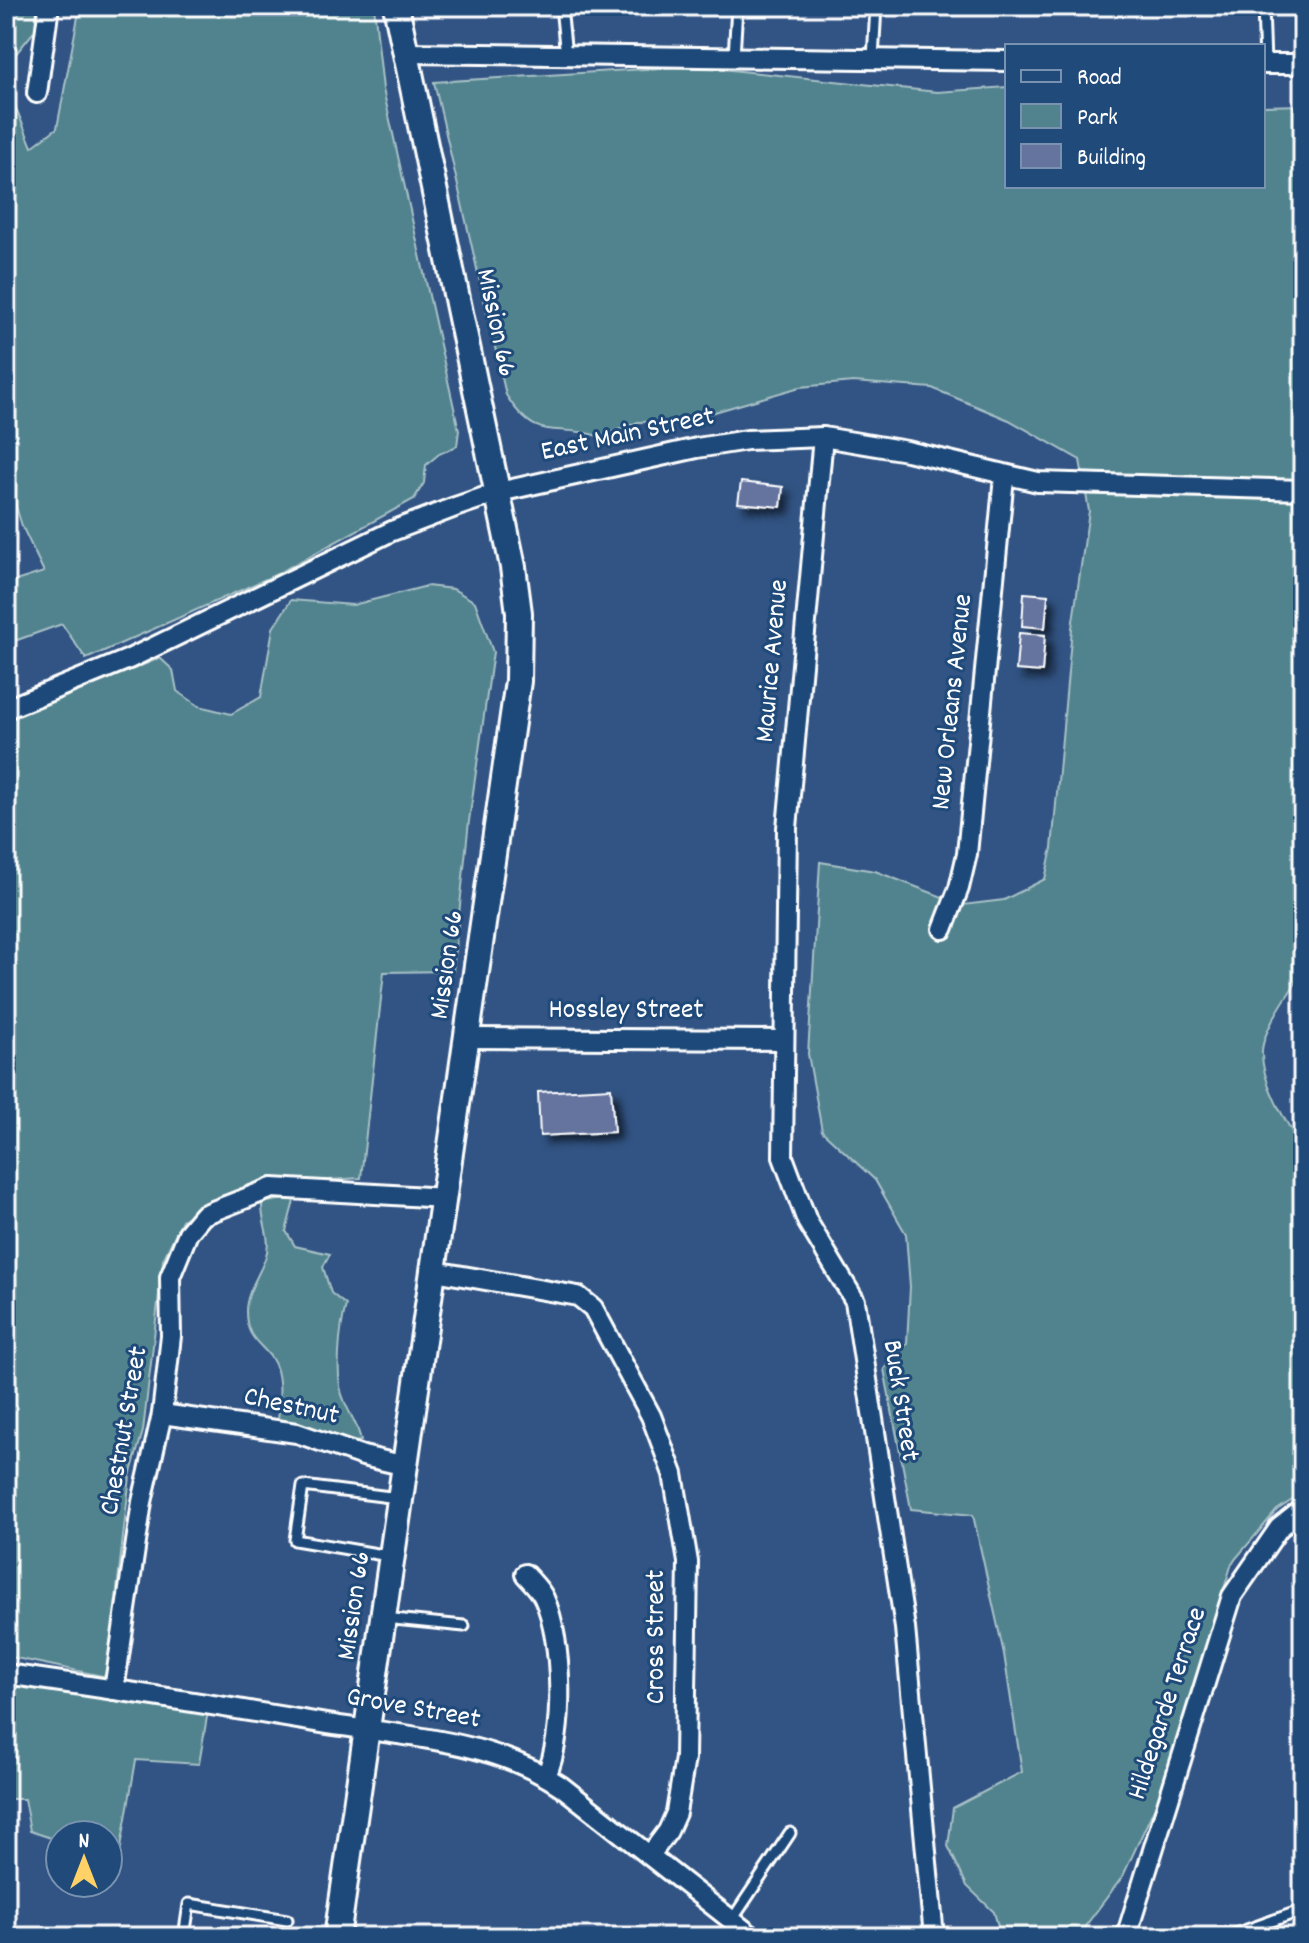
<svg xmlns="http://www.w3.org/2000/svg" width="1309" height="1943" font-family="Dekko,sans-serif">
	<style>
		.green { fill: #51838e; stroke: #a8c1c6; stroke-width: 2 }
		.building { fill: #65739f; stroke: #fff; stroke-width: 2; filter: url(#shadow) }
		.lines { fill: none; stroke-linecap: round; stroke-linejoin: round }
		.lane-casing { stroke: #fff; stroke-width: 15 }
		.street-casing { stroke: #fff; stroke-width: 24 }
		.secondary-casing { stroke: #fff; stroke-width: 30 }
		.lane { stroke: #1f4a7a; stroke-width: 9 }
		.street { stroke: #1f4a7a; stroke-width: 18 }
		.secondary { stroke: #1f4a7a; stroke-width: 24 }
		.labels { text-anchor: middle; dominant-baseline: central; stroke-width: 6; stroke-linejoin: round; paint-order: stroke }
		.street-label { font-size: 28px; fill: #fff; stroke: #1f4a7a }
	</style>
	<defs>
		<filter id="shadow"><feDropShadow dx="7" dy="7" stdDeviation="4" flood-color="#0009"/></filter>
	</defs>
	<rect width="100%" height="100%" fill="#325484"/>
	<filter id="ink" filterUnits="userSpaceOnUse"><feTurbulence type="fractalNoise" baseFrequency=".0125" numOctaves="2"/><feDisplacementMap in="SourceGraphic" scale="16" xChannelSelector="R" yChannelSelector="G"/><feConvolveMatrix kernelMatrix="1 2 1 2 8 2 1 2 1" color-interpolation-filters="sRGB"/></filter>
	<g filter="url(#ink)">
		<g class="green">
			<polygon points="6,6 43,6 41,23 6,66"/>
			<polygon points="80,6 374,6 383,89 459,430 457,446 439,454 426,465 424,483 414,499 277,574 86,659 62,624 6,644 6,584 44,572 22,526 6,475 6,84 32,147 57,128"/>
			<path d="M694,66L937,92L1007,87V186H1263V106L1303,105V973C1290,991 1263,1029 1262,1051C1261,1083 1287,1124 1303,1149V1493L1277,1510L1232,1563L1158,1800L1123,1876L1077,1937H1001L994,1912L967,1886L948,1846L953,1808L1022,1772L1004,1654L973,1515L911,1509L884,1369L907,1343L910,1287L906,1234L875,1180L822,1131L808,1054L820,862L875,871L963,905L1004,900L1045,879L1052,848L1072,628L1089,511L1080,460L1009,420L932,388L853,382L800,387L684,421L638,422L601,437C554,421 538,446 506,395L434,82Z"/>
			<polygon points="427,586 453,589 475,602 493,652 469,821 453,971 384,972 361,1178 264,1184 219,1197 182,1220 163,1260 143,1431 130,1476 107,1677 6,1656 6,721 160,658 173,670 177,691 199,706 231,714 261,697 273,628 291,600 353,605"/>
			<path d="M295,1197L286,1231L295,1246L330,1254L323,1267L331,1293L346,1305C340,1327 334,1379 344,1400C350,1416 358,1424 361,1441L347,1443L278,1421C279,1404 283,1375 272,1359C260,1342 246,1339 246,1311C246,1293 259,1275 265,1259C273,1238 261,1223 262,1203Z"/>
			<polygon points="6,1683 208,1711 199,1764 136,1760 119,1859 108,1855 108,1835 60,1835 60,1841 30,1831 24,1799 6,1799"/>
		</g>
		<g class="building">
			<polygon points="741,482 783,487 781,507 738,503"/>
			<polygon points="1024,593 1048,595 1045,628 1022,626"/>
			<polygon points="1019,633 1045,635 1042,672 1016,670"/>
			<polygon points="611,1088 614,1132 540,1136 538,1092"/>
		</g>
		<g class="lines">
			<defs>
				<g id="lane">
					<polyline points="561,6 566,56"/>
					<polyline points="1263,6 1265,64"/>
					<polyline points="734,57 737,6"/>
					<polyline points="873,59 876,6"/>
					<polyline points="389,1556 295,1540 303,1486 398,1498"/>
					<polyline points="384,1618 464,1626"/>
					<polyline points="732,1920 790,1833"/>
					<polyline points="184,1937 189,1904 287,1920"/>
					<polyline points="1227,1937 1297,1912"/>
				</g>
				<g id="street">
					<polyline points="406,53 1007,61"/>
					<polyline points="1263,64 1303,64"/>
					<polyline points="37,93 49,6"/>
					<polyline points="823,437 787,828 783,1157 807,1221 855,1301 905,1628 934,1937"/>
					<polyline points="6,709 129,659 392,531 455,507 499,492 697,448 747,440 823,437 907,451 1038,482 1303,490"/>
					<polyline points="943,929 959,888 967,854 1004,477"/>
					<polyline points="468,1038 784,1040"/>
					<polyline points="434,1271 578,1296 593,1308 651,1416 673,1474 688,1562 685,1758 676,1813 668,1831 650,1855"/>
					<polyline points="162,1414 297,1433 363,1456 406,1466"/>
					<path d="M525,1574C531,1581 540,1589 544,1598C563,1639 565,1736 546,1776"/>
					<path d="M6,1674C111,1689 216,1705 321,1723C402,1736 491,1739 561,1786L753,1937"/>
					<polyline points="114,1690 142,1502 162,1414 171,1336 170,1277 188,1233 203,1215 272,1188 445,1198"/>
					<polyline points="1126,1937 1232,1596 1279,1528 1303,1509"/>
				</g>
				<polyline id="secondary" points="337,1937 518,681 519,613 513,567 396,6"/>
			</defs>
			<use href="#lane" class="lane-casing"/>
			<use href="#street" class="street-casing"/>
			<use href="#secondary" class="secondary-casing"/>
			<use href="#lane" class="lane"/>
			<use href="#street" class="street"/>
			<use href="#secondary" class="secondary"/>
		</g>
	</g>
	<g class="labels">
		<g class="street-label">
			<text transform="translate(494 323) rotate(78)">Mission 66</text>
			<text transform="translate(628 436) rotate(-12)">East Main Street</text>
			<text transform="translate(774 661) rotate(-85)">Maurice Avenue</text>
			<text transform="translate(954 702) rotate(-84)">New Orleans Avenue</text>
			<text transform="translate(449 965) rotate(-82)">Mission 66</text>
			<text x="626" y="1012">Hossley Street</text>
			<text transform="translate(899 1401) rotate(81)">Buck Street</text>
			<text transform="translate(291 1408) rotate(12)">Chestnut</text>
			<text transform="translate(126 1431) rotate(-80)">Chestnut Street</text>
			<text transform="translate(356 1606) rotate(-82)">Mission 66</text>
			<text transform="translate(658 1637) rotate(-90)">Cross Street</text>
			<text transform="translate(1169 1704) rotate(-72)">Hildegarde Terrace</text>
			<text transform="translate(413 1710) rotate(10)">Grove Street</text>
		</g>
	</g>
	<rect width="1309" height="1943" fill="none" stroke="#1f4a7a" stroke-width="32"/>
	<rect x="16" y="16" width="1277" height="1911" fill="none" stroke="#fff" stroke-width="3" filter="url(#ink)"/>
	<rect x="1005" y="44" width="260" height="144" fill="#1f4a7a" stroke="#7992af" stroke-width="2"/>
	<rect x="1021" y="70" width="40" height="12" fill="#1f4a7a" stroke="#7992af" stroke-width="2"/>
	<text x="1077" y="84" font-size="24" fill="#ffffff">Road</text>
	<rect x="1021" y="104" width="40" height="24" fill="#51838e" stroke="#7992af" stroke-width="2"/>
	<text x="1077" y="124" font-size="24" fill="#ffffff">Park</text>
	<rect x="1021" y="144" width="40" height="24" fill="#65739f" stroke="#7992af" stroke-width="2"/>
	<text x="1077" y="164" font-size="24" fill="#ffffff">Building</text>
	<g transform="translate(84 1859)"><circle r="38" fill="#1f4a7a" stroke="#7992af" stroke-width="2"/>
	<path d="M0-6L14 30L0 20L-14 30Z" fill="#ffd166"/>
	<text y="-12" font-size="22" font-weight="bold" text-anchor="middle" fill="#ffffff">N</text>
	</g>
</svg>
